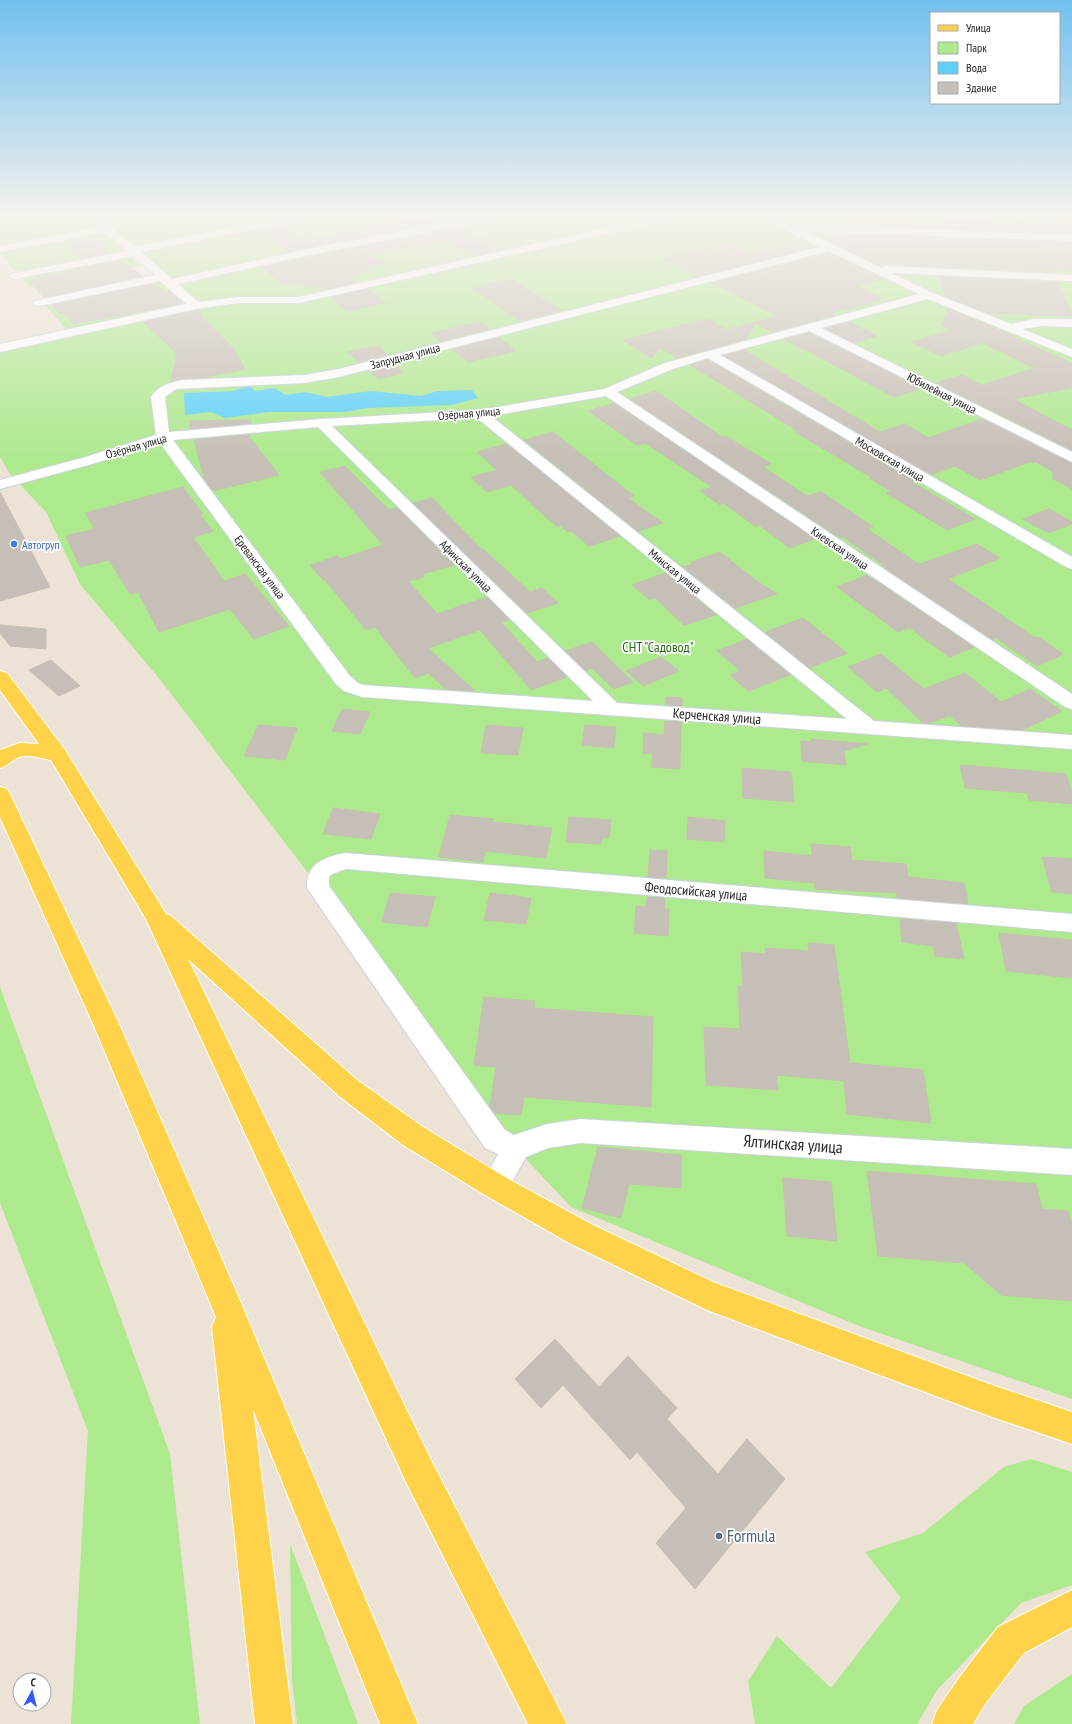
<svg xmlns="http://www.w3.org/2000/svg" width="1072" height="1724" font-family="'PT Sans Narrow',sans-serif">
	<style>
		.green { fill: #ade98d }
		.water { fill: #5dd1fa }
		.building { fill: #c6bfb7; stroke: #c7bfb1 }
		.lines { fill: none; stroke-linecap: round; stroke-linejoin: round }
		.minor-casing { stroke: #ccd0e2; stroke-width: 2 }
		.major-casing { stroke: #fff; stroke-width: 2 }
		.minor { fill: #fff; fill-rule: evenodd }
		.major { fill: #fed249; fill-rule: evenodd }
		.shop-dot { fill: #3f7fe0; stroke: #fff; stroke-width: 1.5 }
		.service-dot { fill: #5c6f8a; stroke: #fff; stroke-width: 1.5 }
		.labels { text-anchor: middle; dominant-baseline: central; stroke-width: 3.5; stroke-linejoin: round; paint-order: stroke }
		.far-street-label { font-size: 12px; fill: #272727; stroke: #fff }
		.far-shop-label { font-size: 12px; fill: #366cbe; stroke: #fff; text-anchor: start }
		.park-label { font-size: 14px; fill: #256912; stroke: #fff }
		.street-label { font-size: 14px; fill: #272727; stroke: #fff }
		.near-street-label { font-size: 17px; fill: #272727; stroke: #fff }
		.near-service-label { font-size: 17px; fill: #4e5e75; stroke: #fff; text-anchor: start }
	</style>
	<rect width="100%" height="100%" fill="#ece2d6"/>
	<g class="green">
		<polygon points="0,217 99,217 89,220 141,266 31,288 0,254"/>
		<polygon points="100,217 656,217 292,297 208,300 185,303 68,331 44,304 169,277"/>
		<polygon points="680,217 1072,217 1072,1399 859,1326 571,1207 496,1127 351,929 162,682 80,584 46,512 10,474 0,457 0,352 235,302 297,304"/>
		<polygon points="0,987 170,1454 200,1724 71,1724 88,1431 0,1203"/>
		<polygon points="1031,1459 1072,1472 1072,1585 1021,1603 937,1690 917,1724 755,1724 748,1681 777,1636 831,1688 901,1598 865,1552 923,1533 1004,1467"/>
		<polygon points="290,1544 358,1724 297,1724 292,1679"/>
		<polygon points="1072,1674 1072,1724 1014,1724 1024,1706"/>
	</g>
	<polygon class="water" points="250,386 255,391 274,388 286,395 305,392 327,397 371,391 421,396 437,391 472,390 478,398 452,405 368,408 345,412 269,412 225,418 211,412 185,415 184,393 232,391"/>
	<g class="building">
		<polygon points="407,217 443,217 449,220 290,252 260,230 285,225 299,235 312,232 318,237 387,223 384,222"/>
		<polygon points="942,217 985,217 989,218 992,223 1045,225 1041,219 1072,221 1072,234 838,225 837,219 944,224"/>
		<polygon points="461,227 504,249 473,256 443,239 371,255 385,264 366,268 370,271 348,276 357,282 323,290 318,286 307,288 300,283 285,286 261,267"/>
		<polygon points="822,233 1072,242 1072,271 1049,270 1050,272 886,264 881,266 825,239"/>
		<polygon points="90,236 108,253 81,259 64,241"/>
		<polygon points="808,243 816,247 699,276 664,259 727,244 750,255 779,247 783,249"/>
		<polygon points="829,253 883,279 857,286 884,299 831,313 835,315 772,332 755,323 746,339 678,358 659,347 652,358 623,340 709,319 726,330 778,316 712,283"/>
		<polygon points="120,260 142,276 44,298 29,280 80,270 77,269"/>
		<polygon points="940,277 1056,282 1072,312 1072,316 988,313 945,296"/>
		<polygon points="511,279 531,292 562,310 520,321 473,288"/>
		<polygon points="152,284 154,287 158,286 165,292 169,291 183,303 74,324 65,313 60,314 52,305"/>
		<polygon points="367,289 385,303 347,311 331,297"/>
		<polygon points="948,309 1013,336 1011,336 1072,363 1072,388 1013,399 1072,430 1072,450 936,383 962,375 982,385 1035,368 982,343 941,356 912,342 953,330 942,325"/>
		<polygon points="198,310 203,316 201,316 234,349 245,369 203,378 183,379 171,381 177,354 143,322"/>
		<polygon points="480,322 489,329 441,341 431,333"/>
		<polygon points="849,322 877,336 854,343 825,328"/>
		<polygon points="809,333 871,363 919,389 894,397 785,339"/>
		<polygon points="499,337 516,351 468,362 452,350"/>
		<polygon points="379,346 387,355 359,362 347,352"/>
		<polygon points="744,350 880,432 905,424 928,438 982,419 1072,463 1072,489 1053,479 1053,472 1036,462 1032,463 1030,462 980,480 955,466 931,475 724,356"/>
		<polygon points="708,360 915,481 912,482 975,519 947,530 886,493 891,491 869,478 871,477 795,432 798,431 690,365"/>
		<polygon points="396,364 404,373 379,379 369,371"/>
		<polygon points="656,391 722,437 726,436 771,464 763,467 807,496 821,492 873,527 867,529 917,563 920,564 977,544 1000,558 948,579 1035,638 1038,637 1063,654 1037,666 996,638 993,640 885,568 886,567 843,537 841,538 833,533 630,399"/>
		<polygon points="614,403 815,539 790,548 759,525 755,526 723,503 720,505 700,491 712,487 645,443 637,445 588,411"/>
		<polygon points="251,420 251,424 191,429 189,421"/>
		<polygon points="553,432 634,496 628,498 663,523 638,531 524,440"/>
		<polygon points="249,435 248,440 251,439 279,475 213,491 204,478 194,440"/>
		<polygon points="507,444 620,536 589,546 571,531 568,532 561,526 558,527 550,521 511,485 487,492 471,477 497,470 477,452"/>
		<polygon points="345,466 389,510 397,508 454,565 422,574 424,577 408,581 437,614 487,597 509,620 501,622 537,662 548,658 567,677 531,690 480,630 428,648 475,691 446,689 428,673 415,678 375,627 366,630 325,580 323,580 310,565 338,556 340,559 383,545 320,472"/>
		<polygon points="183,487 203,514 200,515 213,531 193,537 224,581 245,574 289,626 254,639 230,609 159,632 138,592 130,594 109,560 80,567 66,536 95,529 85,513"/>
		<polygon points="0,492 50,587 0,601"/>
		<polygon points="432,498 481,549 483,549 530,592 542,588 558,603 527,613 413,503"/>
		<polygon points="1049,509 1072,522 1072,524 1048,533 1023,519"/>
		<polygon points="720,552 755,580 777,594 735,608 683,567 693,564 691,562"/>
		<polygon points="666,573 716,615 684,625 655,598 650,600 632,585"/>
		<polygon points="867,575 974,647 949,657 910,628 898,632 837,587"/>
		<polygon points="803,618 847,653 809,668 765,632"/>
		<polygon points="0,625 46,629 46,649 10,646 0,633"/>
		<polygon points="747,639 790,675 748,691 730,675 740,671 717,651"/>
		<polygon points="592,642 633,682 614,689 592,668 586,671 566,651"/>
		<polygon points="881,654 924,689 965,673 1001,702 1030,689 1062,711 1023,730 962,726 950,716 929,723 923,723 886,688 877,692 848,667"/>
		<polygon points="661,657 679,671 643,686 626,671"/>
		<polygon points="51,660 80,686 59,696 29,670"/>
		<polygon points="666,697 682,698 682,706 666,705"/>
		<polygon points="342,709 370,712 360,734 332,731"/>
		<polygon points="665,721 681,722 680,769 652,767 653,754 643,753 644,733 664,735"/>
		<polygon points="258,725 297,728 285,760 244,756"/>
		<polygon points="486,725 523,728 518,755 481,753"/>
		<polygon points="585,725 616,727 614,748 582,745"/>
		<polygon points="811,739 867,744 844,751 846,765 802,761 801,741 812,742"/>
		<polygon points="960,765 1066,774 1072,793 1072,804 1029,800 1027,793 965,788"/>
		<polygon points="742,768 791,772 794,802 743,798"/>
		<polygon points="333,808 380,814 371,839 323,834"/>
		<polygon points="450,815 493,819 492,822 552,828 546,858 485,851 483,862 439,857"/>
		<polygon points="569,817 611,820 609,838 602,838 601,844 566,842"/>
		<polygon points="688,817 725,821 724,842 687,839"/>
		<polygon points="811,844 850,847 852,860 906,864 908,877 964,883 968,904 897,898 897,893 815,889 815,883 765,878 764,851 812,856"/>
		<polygon points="650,850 667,851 666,878 648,877"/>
		<polygon points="1042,857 1072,859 1072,894 1052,892"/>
		<polygon points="390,893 435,897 427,927 382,922"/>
		<polygon points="490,893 531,898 526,924 484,920"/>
		<polygon points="647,897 665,898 664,909 669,909 668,936 634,933 636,906 646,907"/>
		<polygon points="900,919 956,923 964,959 935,956 933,946 902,942"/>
		<polygon points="999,933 1072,940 1072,978 1006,971"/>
		<polygon points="808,943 834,945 850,1063 923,1070 931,1123 847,1114 844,1081 776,1075 778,1090 706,1085 704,1027 740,1029 738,986 743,987 741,952 766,954 765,948 809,951"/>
		<polygon points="484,997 535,1001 534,1008 653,1017 651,1107 524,1097 521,1115 495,1113 490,1107 496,1067 474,1065"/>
		<polygon points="598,1147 681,1155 681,1188 629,1184 621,1218 582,1208"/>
		<polygon points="867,1171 1036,1184 1042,1209 1068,1211 1072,1224 1072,1301 1001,1295 964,1263 878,1256"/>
		<polygon points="783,1178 831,1182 837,1241 787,1236"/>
		<polygon points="555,1339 599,1387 628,1356 677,1408 667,1419 718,1474 747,1439 785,1479 695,1589 656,1543 686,1508 637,1452 630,1460 563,1385 541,1408 515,1379"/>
	</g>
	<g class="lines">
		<defs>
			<g id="minor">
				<polygon points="86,217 97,217 135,246 286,217 308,217 303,220 141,252 172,279 304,250 473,217 494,217 489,220 304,256 178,284 198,302 238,297 299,297 654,217 673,217 668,220 299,303 238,303 195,309 0,352 0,344 186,304 160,281 39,306 35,305 33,303 35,301 155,275 134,256 15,279 11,278 10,276 11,274 15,273 128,251 104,232 0,252 0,246 98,227"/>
				<path d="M758,217H772L795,227L799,225L1072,235V241L805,231L881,268L886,266L1072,275V281L891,273L933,293L1011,324L1034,319H1072V327L1042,326L1022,329L1072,349V357L928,299L821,328L1072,452V462L809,331L720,355L1072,557V569L1066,567L708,358L673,369L617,392L1072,694V709L1065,707L606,396L491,416L874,721L1072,735V749L362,697L344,691L336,684L160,443L92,464L0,489V480L82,458L156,435L151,397C159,385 169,383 183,380L304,375L339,369L820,247ZM829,251L919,294L665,363L604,389L480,410L321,419L169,432L165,397L176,389L304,383L339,377ZM477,418L847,719L617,703L332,426ZM318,427L593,701L364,685L358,683L350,676L173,440Z"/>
				<path d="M346,853L1072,914V932L346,869L332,874L329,877V886L505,1130L514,1135L547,1124L581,1119L1072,1149V1175L581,1143L548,1148L526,1157L505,1195L495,1199L485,1195L481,1186L498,1154L485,1148L307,888C305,864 326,856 346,853Z"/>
			</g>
			<g id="major">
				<path d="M0,671L7,673L65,750L166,914L171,916L357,1080L423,1127L505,1177L591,1224L713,1282L992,1385L1072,1412V1444L992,1417L707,1310L571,1244L485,1195L403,1145L339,1096L188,959L431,1460L567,1724H528L407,1484L146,919L51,760C42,758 29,754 19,757C12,760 8,766 0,768V750L20,743L39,744L0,690Z"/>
				<polygon points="0,787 7,789 10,794 120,1026 235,1289 418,1724 380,1724 253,1409 293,1724 255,1724 212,1327 216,1317 94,1026 0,817"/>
				<polygon points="1072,1590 1072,1627 1024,1653 985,1704 973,1724 932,1724 937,1710 959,1678 998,1627"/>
			</g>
		</defs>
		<use href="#minor" class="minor-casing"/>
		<use href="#major" class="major-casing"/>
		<use href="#minor" class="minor"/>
		<use href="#major" class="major"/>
	</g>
	<linearGradient id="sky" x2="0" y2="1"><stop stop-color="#70c0ef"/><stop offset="0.47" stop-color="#f6f2ed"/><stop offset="1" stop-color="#f6f2ed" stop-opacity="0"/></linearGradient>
	<rect width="1072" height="459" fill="url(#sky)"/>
	<circle class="shop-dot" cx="14" cy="544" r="4"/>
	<circle class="service-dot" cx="719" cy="1536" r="4"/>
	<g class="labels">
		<g class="far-street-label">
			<text transform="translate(405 356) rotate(-15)">Запрудная улица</text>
			<text transform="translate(942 393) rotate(27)">Юбилейная улица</text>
			<text transform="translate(469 413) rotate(-5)">Озёрная улица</text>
			<text transform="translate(136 446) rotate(-16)">Озёрная улица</text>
			<text transform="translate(890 459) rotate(30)">Московская улица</text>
			<text transform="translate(840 548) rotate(34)">Киевская улица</text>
			<text transform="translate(466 566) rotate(45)">Афинская улица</text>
			<text transform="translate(260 567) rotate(53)">Ереванская улица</text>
			<text transform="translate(675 571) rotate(39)">Минская улица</text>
		</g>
		<g class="far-shop-label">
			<text x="22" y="544">Автогруп</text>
		</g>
		<g class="park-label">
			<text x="658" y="647">СНТ "Садовод"</text>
		</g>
		<g class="street-label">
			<text transform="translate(717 716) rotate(4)">Керченская улица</text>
			<text transform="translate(696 891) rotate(5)">Феодосийская улица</text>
		</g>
		<g class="near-street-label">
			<text transform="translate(793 1144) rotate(4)">Ялтинская улица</text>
		</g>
		<g class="near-service-label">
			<text x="727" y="1536">Formula</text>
		</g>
	</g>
	<rect x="930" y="12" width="130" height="92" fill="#ffffff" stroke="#a9a9a9"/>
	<rect x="938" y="25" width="20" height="6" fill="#fed249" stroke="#a9a9a9"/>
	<text x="966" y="32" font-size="12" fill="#272727">Улица</text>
	<rect x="938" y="42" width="20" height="12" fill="#ade98d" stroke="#a9a9a9"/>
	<text x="966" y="52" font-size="12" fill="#272727">Парк</text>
	<rect x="938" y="62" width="20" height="12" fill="#5dd1fa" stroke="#a9a9a9"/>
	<text x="966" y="72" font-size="12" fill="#272727">Вода</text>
	<rect x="938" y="82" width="20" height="12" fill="#c6bfb7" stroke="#a9a9a9"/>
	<text x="966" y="92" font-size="12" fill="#272727">Здание</text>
	<g transform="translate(32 1692) rotate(7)"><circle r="19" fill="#ffffff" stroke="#a9a9a9"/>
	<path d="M0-3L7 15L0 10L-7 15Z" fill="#3058ff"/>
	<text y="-6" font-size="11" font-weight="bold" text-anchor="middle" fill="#272727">С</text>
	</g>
</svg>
